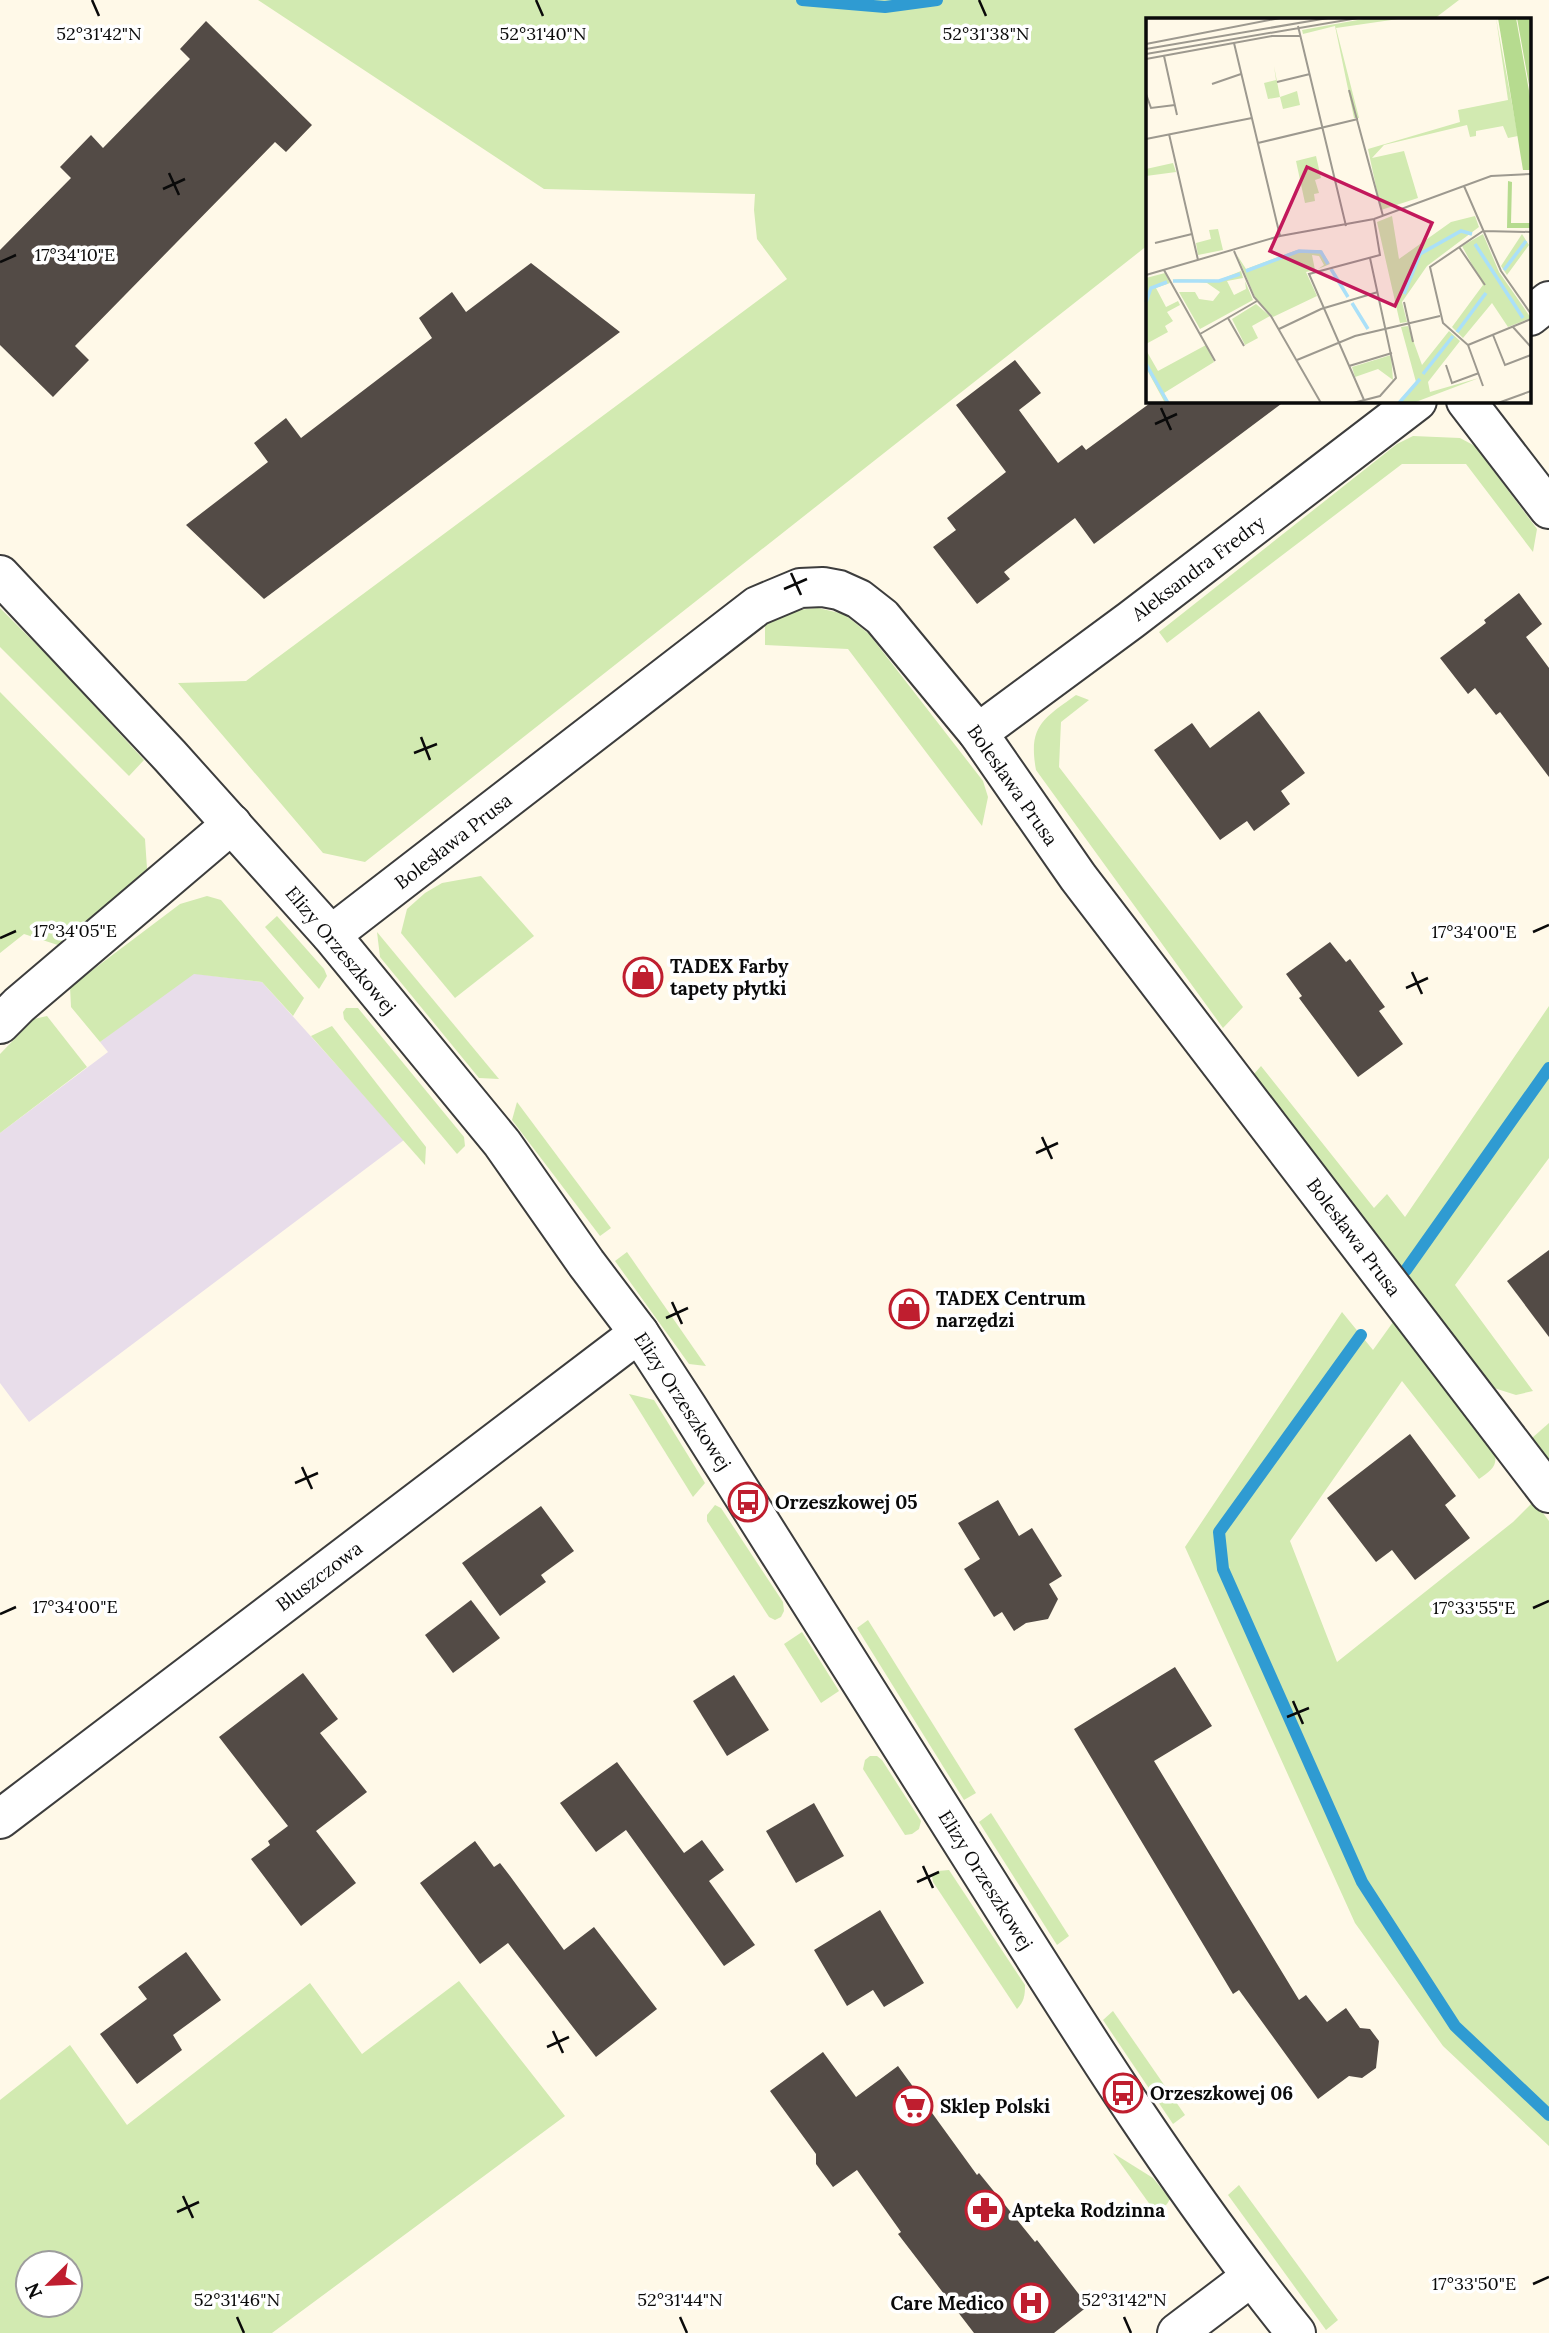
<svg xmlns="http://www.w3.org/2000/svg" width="1549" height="2333" font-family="Lora,serif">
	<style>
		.industrial { fill: #e8ddea }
		.green { fill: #d2eab1; fill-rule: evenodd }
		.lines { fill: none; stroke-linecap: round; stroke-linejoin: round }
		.stream { stroke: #2f9bd2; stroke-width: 12 }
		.building { fill: #534b46 }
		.minor-casing { stroke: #3d3d3d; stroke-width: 42 }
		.minor { stroke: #fff; stroke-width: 38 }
		.ticks { fill: none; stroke: #0a0a0a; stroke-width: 2.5 }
		.labels { text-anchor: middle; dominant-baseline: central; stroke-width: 7; stroke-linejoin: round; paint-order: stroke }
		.street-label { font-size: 19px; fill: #0a0a0a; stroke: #fff }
		.poi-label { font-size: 19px; font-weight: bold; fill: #0a0a0a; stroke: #fff; text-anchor: start }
		.inset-river { fill: none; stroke: #aae0f8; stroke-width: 3.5 }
		.inset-road { fill: none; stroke: #9d998f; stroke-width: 2 }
		.view { fill: #c2185b; fill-opacity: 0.15; stroke: #c2185b; stroke-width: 3.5 }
		.inset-edge { fill: none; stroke: #0a0a0a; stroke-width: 3.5 }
		.ticks-label { font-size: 18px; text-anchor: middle; fill: #0a0a0a; stroke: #fff; stroke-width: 7; stroke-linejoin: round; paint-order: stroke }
	</style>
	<rect width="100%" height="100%" fill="#fff9e8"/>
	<polygon class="industrial" points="190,973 262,982 404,1140 29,1422 0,1383 0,1133 108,1052 100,1042"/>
	<g class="green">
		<polygon points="258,0 1459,0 1434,19 1148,19 1148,245 365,862 323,853 178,683 246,681 787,279 757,239 754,210 755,194 544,189"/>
		<polygon points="1413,436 1460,438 1475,446 1537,529 1533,552 1466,464 1402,464 1167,643 1159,632 1397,444"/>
		<polygon points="0,608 54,662 144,760 129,776 0,647"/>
		<path d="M818,608L844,614L869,634L983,781L988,797L982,826L848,649L765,645V626C779,610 798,610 818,608Z"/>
		<polygon points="0,692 145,839 148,883 67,948 24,934 0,953"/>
		<path d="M1076,695L1089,700L1061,722L1059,767L1243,1007L1223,1028L1036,770C1028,726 1043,719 1076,695Z"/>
		<polygon points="481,876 534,936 455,998 401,933 407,909 425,893 442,883"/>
		<polygon points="207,896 221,900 304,998 293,1016 262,982 194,974 100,1042 71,1007 70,987 180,904"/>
		<polygon points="277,916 324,969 327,976 319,989 265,927"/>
		<polygon points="377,932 499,1079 479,1078 380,957"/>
		<polygon points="1549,1006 1549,1158 1455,1285 1533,1391 1516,1395 1494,1388 1254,1074 1261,1066 1374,1208 1387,1194 1405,1217"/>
		<polygon points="346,1008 358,1008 464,1137 465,1146 457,1154 344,1019 343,1012"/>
		<polygon points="47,1016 87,1067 0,1133 0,1054 34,1019"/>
		<polygon points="332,1026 426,1147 425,1165 311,1036"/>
		<polygon points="517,1102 611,1228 600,1236 512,1120"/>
		<polygon points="627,1252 706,1366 689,1364 615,1261"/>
		<path d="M1342,1312L1373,1350L1396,1318L1494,1452C1499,1466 1490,1471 1479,1479L1402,1381L1290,1541L1337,1662L1513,1522L1534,1501L1549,1521V2146L1443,2046L1355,1923L1185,1547Z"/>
		<polygon points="629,1394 654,1400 705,1483 693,1497"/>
		<polygon points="1549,1423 1549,1460 1532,1438"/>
		<polygon points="715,1505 721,1508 783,1602 784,1611 781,1617 775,1620 769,1617 707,1521 707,1515"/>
		<polygon points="868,1620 976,1793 964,1800 857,1628"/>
		<polygon points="802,1632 839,1691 821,1703 784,1644"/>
		<polygon points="870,1756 877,1756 882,1760 921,1821 919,1829 912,1834 905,1835 863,1769 865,1760"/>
		<polygon points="991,1813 1069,1936 1057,1945 979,1822"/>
		<path d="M949,1870L1025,1985C1025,1995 1024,2002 1017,2009L933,1882L932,1876L938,1871Z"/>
		<path d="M459,1981L565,2116L272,2333H0V2100L70,2045L127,2125L310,1983L362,2054ZM28,2263H70V2305H28Z"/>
		<polygon points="1113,2011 1185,2115 1173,2124 1103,2020"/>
		<polygon points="1113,2153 1153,2178 1170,2199 1167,2204 1156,2213"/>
		<polygon points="1239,2185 1338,2320 1326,2330 1228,2195"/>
	</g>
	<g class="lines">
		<g class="stream">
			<polyline points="802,0 885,7 937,0"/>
			<polyline points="1406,1270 1549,1068"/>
			<polyline points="1361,1335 1219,1532 1223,1569 1362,1882 1455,2026 1549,2115"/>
		</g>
	</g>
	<g class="building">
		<polygon points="206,21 312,125 286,152 275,142 75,346 89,360 53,397 0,345 0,250 71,178 60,167 91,135 103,148 190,59 180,49"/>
		<polygon points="531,263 620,332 264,599 186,525 268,462 254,443 286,418 301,438 432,338 419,318 452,292 466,312"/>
		<polygon points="1015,360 1041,393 1019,410 1058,463 1082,445 1086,450 1153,401 1285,401 1094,544 1075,518 1004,572 1010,579 977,604 933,547 956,530 947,518 1006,472 956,405"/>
		<polygon points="1519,593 1542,624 1526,637 1549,668 1549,777 1500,712 1496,715 1475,688 1468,694 1440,658 1486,623 1484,620"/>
		<polygon points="1259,711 1305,773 1281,791 1290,804 1254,831 1247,821 1220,840 1154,750 1192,723 1210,748"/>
		<polygon points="1330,942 1346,962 1350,959 1385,1007 1379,1011 1403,1044 1358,1077 1299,998 1302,996 1286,974"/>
		<polygon points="1549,1250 1549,1337 1507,1281"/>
		<polygon points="1410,1434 1456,1496 1445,1505 1470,1538 1415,1580 1392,1550 1376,1562 1327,1498"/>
		<polygon points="998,1500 1019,1536 1032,1528 1062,1576 1049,1584 1058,1599 1048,1619 1026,1623 1014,1631 1002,1612 994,1617 964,1569 980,1559 958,1523"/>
		<polygon points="541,1506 574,1551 541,1575 546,1582 500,1616 462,1563"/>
		<polygon points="471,1600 500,1638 453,1673 425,1635"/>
		<polygon points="1175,1667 1212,1726 1154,1761 1299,2000 1306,1995 1327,2022 1346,2008 1360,2028 1370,2029 1379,2041 1376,2068 1362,2078 1349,2076 1318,2099 1239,1990 1233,1994 1074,1729"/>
		<polygon points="303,1673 338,1719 320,1733 367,1792 316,1831 356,1883 301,1926 251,1859 270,1845 268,1841 288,1826 219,1737"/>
		<polygon points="734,1675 769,1730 727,1756 693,1701"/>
		<polygon points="617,1762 684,1853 702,1840 724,1870 709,1881 755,1945 724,1966 626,1830 596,1852 560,1803"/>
		<polygon points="814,1803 844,1856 796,1883 766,1831"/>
		<polygon points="475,1841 494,1867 500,1863 510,1876 564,1950 594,1927 657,2009 596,2057 508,1943 480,1964 420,1883"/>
		<polygon points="880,1910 924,1983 884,2007 873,1990 847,2006 814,1950"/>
		<polygon points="186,1952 221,2000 173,2035 182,2050 137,2084 100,2034 147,1999 138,1987"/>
		<polygon points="823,2052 856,2097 898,2066 977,2175 979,2173 1035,2242 1037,2240 1088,2306 1054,2333 974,2333 898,2234 901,2232 857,2170 833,2187 816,2164 816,2154 770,2091"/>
	</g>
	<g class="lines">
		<defs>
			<g id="minor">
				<polyline points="1530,316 1549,301"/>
				<polyline points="1466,401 1549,509"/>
				<path d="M0,575L170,756L331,935L502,1143L586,1263L639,1333L688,1408C789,1566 888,1725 988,1883C1085,2037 1182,2192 1296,2333"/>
				<polyline points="978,733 1131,620 1417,401"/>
				<polyline points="331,935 757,606 800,588 823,587 839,590 859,599 882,617 978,733 1078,877 1549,1493"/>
				<polyline points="0,1024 19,1005 232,824"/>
				<polyline points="0,1819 639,1333"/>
				<polyline points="1177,2333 1251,2277"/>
			</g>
		</defs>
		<use href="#minor" class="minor-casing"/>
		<use href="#minor" class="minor"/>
	</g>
	<path class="ticks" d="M92,0L99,16M536,0L543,16M979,0L986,16M169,173L179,195M163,189L185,179M0,262L16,255M1161,408L1171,430M1155,424L1177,414M791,573L801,595M784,589L807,579M421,737L430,760M414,753L437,744M1533,932L1549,925M0,938L16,931M1412,972L1422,994M1406,988L1428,978M1042,1137L1052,1159M1036,1153L1058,1143M672,1302L682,1324M666,1318L688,1308M302,1467L312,1489M295,1483L318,1473M1533,1608L1549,1601M0,1614L16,1607M1293,1701L1303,1724M1287,1717L1309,1708M923,1866L933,1888M917,1882L939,1872M553,2031L563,2053M547,2047L569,2037M183,2196L193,2218M177,2212L199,2202M1533,2284L1549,2277M237,2317L244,2333M680,2317L687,2333M1124,2317L1131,2333"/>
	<defs>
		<symbol id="shop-ring" viewBox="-11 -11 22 22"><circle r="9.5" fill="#fff" stroke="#bf1e2f" stroke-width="1.5"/><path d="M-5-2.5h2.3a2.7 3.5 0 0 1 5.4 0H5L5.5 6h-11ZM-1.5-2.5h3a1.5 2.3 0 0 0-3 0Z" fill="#bf1e2f"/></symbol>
		<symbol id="bus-ring" viewBox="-11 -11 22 22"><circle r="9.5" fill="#fff" stroke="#bf1e2f" stroke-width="1.5"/><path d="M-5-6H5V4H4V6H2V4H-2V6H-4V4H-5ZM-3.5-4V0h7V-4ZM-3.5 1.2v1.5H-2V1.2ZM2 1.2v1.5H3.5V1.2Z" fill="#bf1e2f"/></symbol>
		<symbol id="supermarket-ring" viewBox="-11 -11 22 22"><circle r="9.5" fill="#fff" stroke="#bf1e2f" stroke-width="1.5"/><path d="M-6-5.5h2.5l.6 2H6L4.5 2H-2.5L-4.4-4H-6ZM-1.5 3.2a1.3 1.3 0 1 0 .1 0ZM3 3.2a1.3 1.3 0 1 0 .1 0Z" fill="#bf1e2f"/></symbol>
		<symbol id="pharmacy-ring" viewBox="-11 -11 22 22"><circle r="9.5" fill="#fff" stroke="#bf1e2f" stroke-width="1.5"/><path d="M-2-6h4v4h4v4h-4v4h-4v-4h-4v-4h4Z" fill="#bf1e2f"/></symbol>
		<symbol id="hospital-ring" viewBox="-11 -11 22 22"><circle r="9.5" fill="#fff" stroke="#bf1e2f" stroke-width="1.5"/><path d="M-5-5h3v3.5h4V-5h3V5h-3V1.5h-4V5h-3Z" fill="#bf1e2f"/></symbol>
	</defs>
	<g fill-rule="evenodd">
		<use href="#shop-ring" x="621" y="955" width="44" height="44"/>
		<use href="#shop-ring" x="887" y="1287" width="44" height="44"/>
		<use href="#bus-ring" x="726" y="1480" width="44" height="44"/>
		<use href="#bus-ring" x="1101" y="2071" width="44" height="44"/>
		<use href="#supermarket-ring" x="891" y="2084" width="44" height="44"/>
		<use href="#pharmacy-ring" x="963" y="2188" width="44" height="44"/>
		<use href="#hospital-ring" x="1009" y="2281" width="44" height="44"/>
	</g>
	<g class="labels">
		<g class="street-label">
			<text transform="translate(1198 568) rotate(-37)">Aleksandra Fredry</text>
			<text transform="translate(1013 785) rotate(55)">Bolesława Prusa</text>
			<text transform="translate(453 841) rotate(-38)">Bolesława Prusa</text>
			<text transform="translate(341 950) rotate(50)">Elizy Orzeszkowej</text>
			<text transform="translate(1354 1237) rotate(53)">Bolesława Prusa</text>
			<text transform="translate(683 1401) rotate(57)">Elizy Orzeszkowej</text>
			<text transform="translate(319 1576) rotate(-37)">Bluszczowa</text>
			<text transform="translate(986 1880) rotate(58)">Elizy Orzeszkowej</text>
		</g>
		<g class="poi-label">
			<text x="670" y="966">TADEX Farby<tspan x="670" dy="22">tapety płytki</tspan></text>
			<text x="936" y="1298">TADEX Centrum<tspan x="936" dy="22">narzędzi</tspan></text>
			<text x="775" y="1502">Orzeszkowej 05</text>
			<text x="1150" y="2093">Orzeszkowej 06</text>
			<text x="940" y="2106">Sklep Polski</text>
			<text x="1012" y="2210">Apteka Rodzinna</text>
			<text x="1004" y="2303" text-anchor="end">Care Medico</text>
		</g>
	</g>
	<g transform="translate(1146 18)">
		<rect width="385" height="385" fill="#fff9e8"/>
		<path d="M223,0H259L190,10L213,100H208L189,8L157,16L156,12ZM350,0L372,118L362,120L357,108L330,113V118L324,119L321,107L238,127L226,140L258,133L272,180L235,192L222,131L314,104L312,92L362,82ZM128,48L134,79L151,73L154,87L137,91L134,79L122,81L118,65L130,62ZM170,138L175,160L169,162L173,175L168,176L169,183L159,185L150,143ZM27,145L30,154L0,158V151ZM246,198L253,241L305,204L329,198L333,209L281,248L256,284L261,304L254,305L231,204ZM72,211L77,232L52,237L50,225L65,221L63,212ZM337,216L353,254L385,300L362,309L346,285L317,320L306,309L337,267L316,228ZM376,216L383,227L361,257L355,248ZM151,232H175L184,246L172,251L178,247L173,238L166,237L169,252L160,254L171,278L127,299L109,279L91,237L100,251ZM95,253L97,260L81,263L88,277L100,271L99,263L107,282L54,311L33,274H49L53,281L67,283L74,274L61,265L25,261L73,262ZM19,255L24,265L10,270L20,289L32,283L34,287L21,294L27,303L19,308L22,314L0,326V260ZM110,286L124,298L106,308L112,320L99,327L86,301ZM262,308L276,347L303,313L314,323L282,364L284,374L333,360L267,385H251L270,364L255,309ZM60,327L68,344L18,375L23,385H19L0,350V332L12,353ZM245,337L247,362L232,351L209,359L206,349Z" fill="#d2eab1"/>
		<path d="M352,0H370L385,84V152H377ZM371,0H385L383,67ZM362,163L366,164L365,205H385V210H361Z" fill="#b6db8f"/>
		<path class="inset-river" d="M329,226L377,300M185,251L202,279M358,252L380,223M100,253L153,233L175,234L182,246M27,263H73L94,256M258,276L274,236L315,213L326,216M0,284L5,270L21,264M206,285L222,311M311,314L340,275M0,346L22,385M277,356L307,318M253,385L274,361"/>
		<path class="inset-road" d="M152,8L200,208M88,25L134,218M0,26L134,0M0,31L182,0M0,36L212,0M18,38L31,97M0,41L126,18H155M131,64L164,56M66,66L95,56M203,72L237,198M0,76L5,90L29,87M23,116L52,242M0,121L106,100M112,125L212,101M318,168L355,253L385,296M9,225L46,216M313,229L339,267M88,233L108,279L125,298L175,385M18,252L69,343M0,257L134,218L228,201L345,158L385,156M258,284L267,324M82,300L98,328M367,309L385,329M133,311L175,291L232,274M54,316L111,283M347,317L359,347L385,337M322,327L385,301M151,342L209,318L294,298M300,347L306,365L333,355M203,348L246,335M337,368L322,327L297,305L284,249L337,213L385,214M218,382L163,256L234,237L228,201M207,385L234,378L250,360L224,240M352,385L385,373"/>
		<path class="view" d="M161,149L286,205L249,288L124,233Z"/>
		<rect width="385" height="385" class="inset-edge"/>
	</g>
	<g class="ticks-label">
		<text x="99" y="40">52°31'42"N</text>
		<text x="543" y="40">52°31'40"N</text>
		<text x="986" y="40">52°31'38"N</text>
		<text x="75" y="261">17°34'10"E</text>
		<text x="75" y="937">17°34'05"E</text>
		<text x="1474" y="938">17°34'00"E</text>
		<text x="75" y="1613">17°34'00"E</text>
		<text x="1474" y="1614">17°33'55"E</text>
		<text x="1474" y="2290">17°33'50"E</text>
		<text x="237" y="2306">52°31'46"N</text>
		<text x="680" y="2306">52°31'44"N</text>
		<text x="1124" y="2306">52°31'42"N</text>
	</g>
	<g transform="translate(49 2284) rotate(246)"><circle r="33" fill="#ffffff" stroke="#9d9d9d" stroke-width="2"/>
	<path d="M0-5L12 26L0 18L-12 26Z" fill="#bf1e2f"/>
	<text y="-10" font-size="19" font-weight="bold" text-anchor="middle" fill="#0a0a0a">N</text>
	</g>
</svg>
